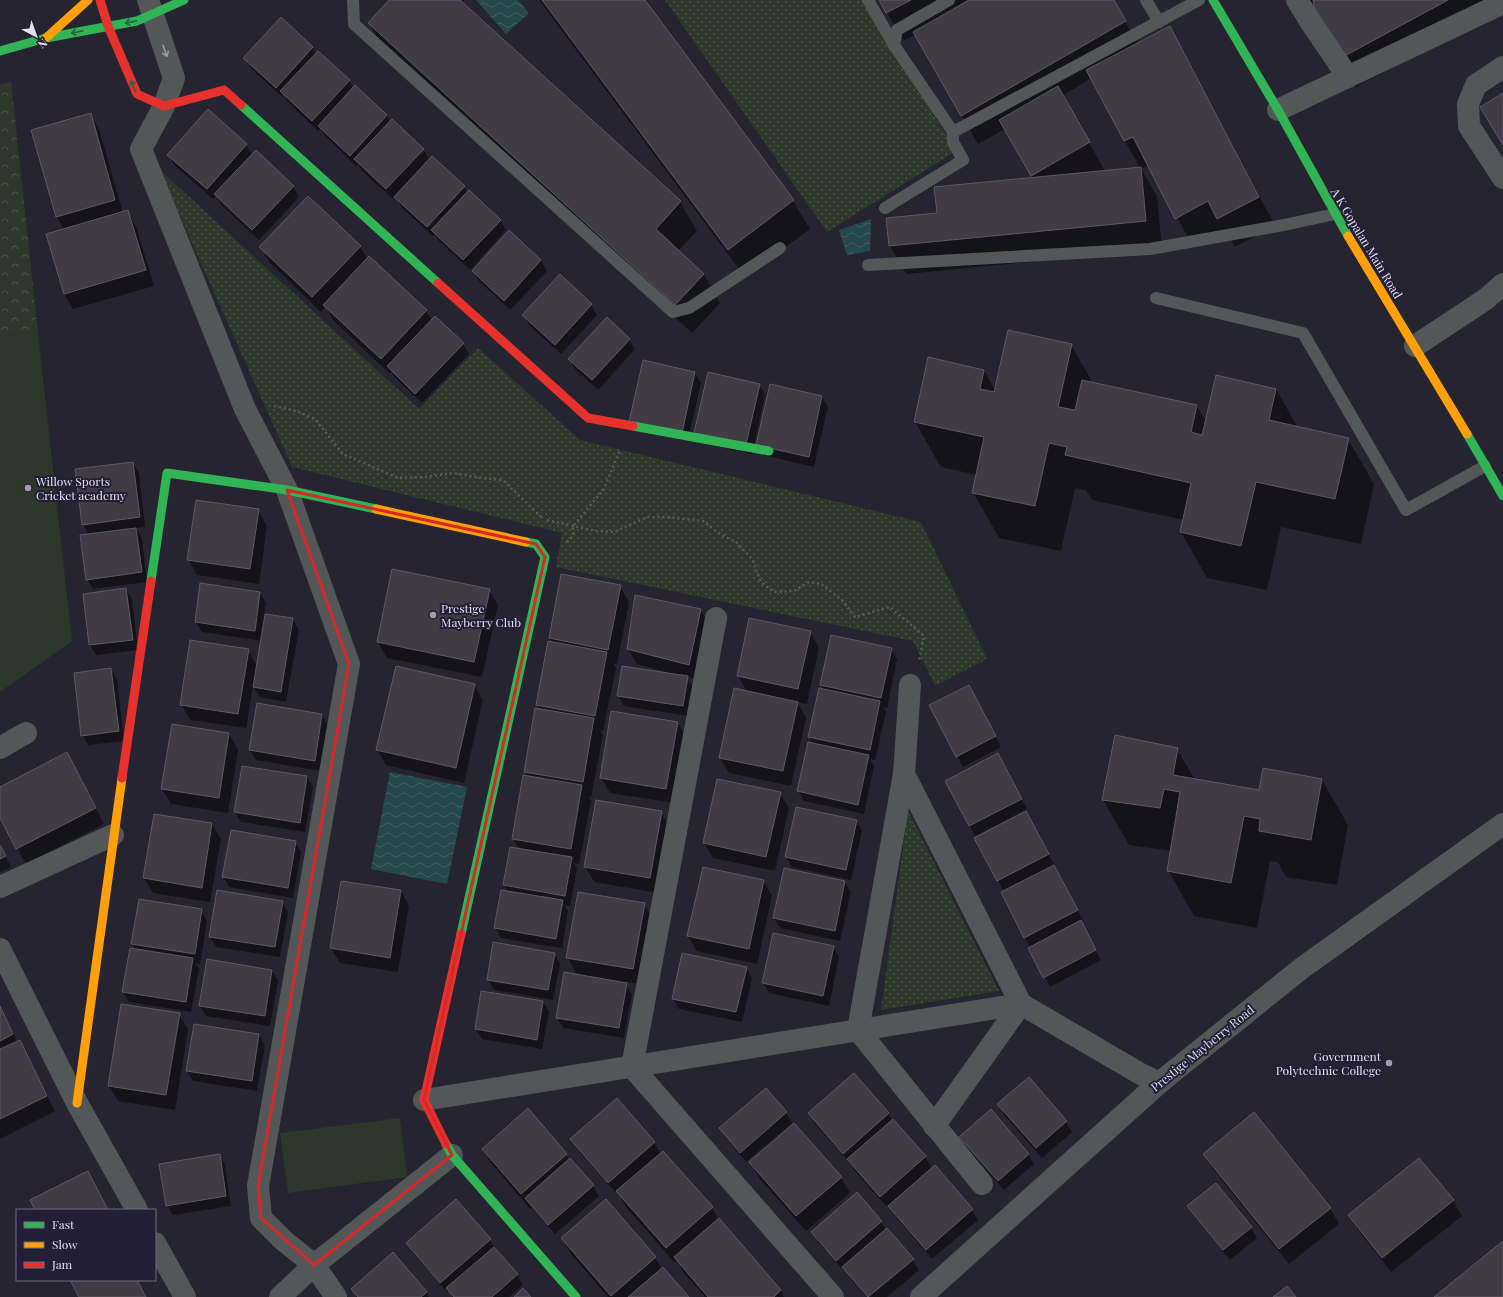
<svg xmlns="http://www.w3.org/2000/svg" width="1503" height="1297" font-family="'Playfair Display',serif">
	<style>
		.grass { fill: url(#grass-dots) }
		.forest { fill: url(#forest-crowns) }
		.pitch { fill: #2c3829 }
		.water { fill: url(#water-waves) }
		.shadow { fill: #0007; fill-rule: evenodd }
		.building { fill: #403b45; stroke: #5e5964 }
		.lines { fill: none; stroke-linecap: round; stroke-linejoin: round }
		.path { stroke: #585a5c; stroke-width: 2.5; stroke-dasharray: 2 3; stroke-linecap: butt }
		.lane { stroke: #545758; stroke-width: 12 }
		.street { stroke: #545758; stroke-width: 22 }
		.fast { stroke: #30b455; stroke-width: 9 }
		.slow { stroke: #ff9f0a; stroke-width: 9 }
		.jam { stroke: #e5322d; stroke-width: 9 }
		.oneway { stroke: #296244 }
		.oneway2 { stroke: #9c9ca4 }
		.marked { fill: none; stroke: #d62828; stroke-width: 3; stroke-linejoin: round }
		.poi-dot { fill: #a19fae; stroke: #231f36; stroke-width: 1.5 }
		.labels { text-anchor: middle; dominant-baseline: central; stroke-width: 4; stroke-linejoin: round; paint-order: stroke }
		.street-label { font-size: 12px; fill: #e3e1f1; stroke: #231f36 }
		.poi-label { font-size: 12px; fill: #e3e1f1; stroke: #231f36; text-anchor: start }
	</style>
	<defs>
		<pattern id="grass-dots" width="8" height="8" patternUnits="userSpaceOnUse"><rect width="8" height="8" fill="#2c3829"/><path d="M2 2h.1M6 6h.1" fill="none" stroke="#4a5448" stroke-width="1.8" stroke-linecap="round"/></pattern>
		<pattern id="forest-crowns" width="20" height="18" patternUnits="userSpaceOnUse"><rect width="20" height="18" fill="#2c3829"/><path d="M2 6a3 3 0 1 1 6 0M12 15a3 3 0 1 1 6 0" fill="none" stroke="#4a5448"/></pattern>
		<pattern id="water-waves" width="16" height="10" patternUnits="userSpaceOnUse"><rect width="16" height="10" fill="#25484d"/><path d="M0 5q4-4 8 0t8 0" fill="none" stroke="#446267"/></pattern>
	</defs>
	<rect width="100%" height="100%" fill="#262431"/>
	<g class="grass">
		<polygon points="665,0 863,0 956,151 827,232"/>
		<polygon points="159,169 419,409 478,348 580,440 921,522 987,659 935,686 913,641 556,567 562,533 292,467"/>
		<polygon points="908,811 999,991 881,1010"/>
	</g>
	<polygon class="forest" points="11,81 38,333 0,335 0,85"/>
	<g class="pitch">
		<polygon points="38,333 72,641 0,692 0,335"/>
		<polygon points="400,1118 407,1177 288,1193 280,1133"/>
	</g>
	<g class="water">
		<polygon points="476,0 518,0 529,13 506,34"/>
		<polygon points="871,219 870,251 847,255 839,230"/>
		<polygon points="390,772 467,787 447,884 371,869"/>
	</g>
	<g class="shadow">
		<polygon points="390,0 459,0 680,202 697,231 678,251 704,275 720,303 692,333 385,52 369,23"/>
		<polygon points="539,0 644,0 793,201 810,229 745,277"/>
		<path d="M880,0H1113L1138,44L1170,27L1186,56L1275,226L1235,247L1225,230L1193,247L1149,165L1141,169L1157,196L1162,249L906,274L890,246L938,214L1033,178L1005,129L978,144L915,35L903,41ZM1092,78L1125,141L1140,168L1105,171L1062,96Z"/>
		<polygon points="1307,0 1503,0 1503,8 1356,87 1336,57"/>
		<polygon points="281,19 313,48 316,54 349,81 354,89 356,87 387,116 390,122 423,149 430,161 464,187 467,193 500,220 506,230 470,270 438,240 435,235 433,236 402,208 395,196 393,199 361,170 358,164 356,166 325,136 320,129 318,131 287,101 284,95 282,97 251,68 245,58"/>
		<polygon points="90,114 99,129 123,213 127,211 136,226 154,286 73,309 64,294 64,230 57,217"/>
		<polygon points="246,145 253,155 293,186 299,197 259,240 221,205 216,196 213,199 174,165 169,155"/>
		<polygon points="510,232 541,261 547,271 510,310 479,281 473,271"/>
		<polygon points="261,247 360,247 368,259 426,311 432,320 463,344 469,354 422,403 394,377 391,372 390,374 333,320 326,307 321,312 269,262"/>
		<polygon points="560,276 591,305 597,315 561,354 529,325 524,315"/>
		<polygon points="629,339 635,349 598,390 575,369 569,359"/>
		<polygon points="1071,345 1093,383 1197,406 1206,422 1276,389 1298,428 1348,439 1374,484 1361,544 1281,527 1267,590 1207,578 1181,532 1184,520 1092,500 1086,490 1075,488 1061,551 999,538 973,492 977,475 941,467 915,422 984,370 995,391"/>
		<polygon points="644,361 695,373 701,383 687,443"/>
		<polygon points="759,384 765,395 752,454 701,443"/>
		<polygon points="822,397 828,407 814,467 763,455"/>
		<polygon points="133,463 139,473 145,527 136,528 142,539 147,582 93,589 87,579 89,535 83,524"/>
		<polygon points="258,510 267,526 259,584 197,575 188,560"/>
		<polygon points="620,586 629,602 617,664 613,664 616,668 603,731 600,730 603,735 591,797 588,796 591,801 579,864 574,863 577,868 570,906 564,905 568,911 562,948 501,938 495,928 508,892 504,885 519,849 513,839 528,777 525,772 540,710 537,705 553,643 550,638"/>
		<polygon points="126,589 132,599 138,650 96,655 90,645 84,595"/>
		<polygon points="489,590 498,605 482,677 387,658 378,642"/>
		<polygon points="260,593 266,603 264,614 293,619 299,630 286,702 260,697 253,686 246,728 190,720 181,704 248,650 257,666 262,641 202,632 196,622"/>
		<polygon points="636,596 701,610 710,625 698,680 687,677 693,687 688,716 624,706 618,695 670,674 670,673 637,664 628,649"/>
		<polygon points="810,632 819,647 807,704 797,702 806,718 791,786 729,773 720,758 747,692 738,676"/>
		<polygon points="891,649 897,659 887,708 883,707 886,712 875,760 870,759 874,766 864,814 804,801 798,791 813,744 809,737 824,690 821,685"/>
		<polygon points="111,669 117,679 124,741 88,745 82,735"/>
		<polygon points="474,685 483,700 464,783 386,765 377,750"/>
		<polygon points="974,696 1001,747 963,767 931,706"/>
		<polygon points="322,715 328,725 320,771 256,760 250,750"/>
		<polygon points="678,723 687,739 675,803 610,793 601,777"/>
		<polygon points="229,734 238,750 228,813 171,804 162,789"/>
		<polygon points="1116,736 1177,749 1195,780 1260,792 1322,780 1348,825 1337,885 1286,877 1278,862 1270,861 1257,928 1194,916 1168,870 1171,851 1129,845 1103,800"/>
		<polygon points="1004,764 1027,809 975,836 946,781"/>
		<polygon points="243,767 307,777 313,787 305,832 241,822 235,812"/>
		<polygon points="76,769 104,824 26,864 0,816 0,788"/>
		<polygon points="780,793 789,808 775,871 713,858 704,843"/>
		<polygon points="661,812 670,828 659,893 594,882 585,866"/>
		<polygon points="856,821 862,831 851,880 792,867 786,857"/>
		<polygon points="1032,822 1083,921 1081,922 1101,960 1050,987 1002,893 1004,892 998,880"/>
		<polygon points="212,824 221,839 210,902 153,893 144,878"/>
		<polygon points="295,842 301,852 293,898 229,887 223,876"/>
		<polygon points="0,846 11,867 0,872"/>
		<polygon points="785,869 845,882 851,892 840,941 780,928 774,918"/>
		<polygon points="763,880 772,896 757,964 697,951 688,936"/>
		<polygon points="401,891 409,906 398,972 340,963 331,948"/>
		<polygon points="282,902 288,912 280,957 216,947 210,937"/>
		<polygon points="644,904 653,919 641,984 625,982 632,994 624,1038 563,1028 557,1017 577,975 568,958"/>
		<polygon points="201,910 207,921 200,964 195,963 199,969 191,1012 129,1002 123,992 136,950 132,944"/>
		<polygon points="834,947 839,957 829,1006 769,993 763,982"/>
		<polygon points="554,953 560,964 553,1000 494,990 488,980"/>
		<polygon points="746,967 752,978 742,1022 679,1009 673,999"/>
		<polygon points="272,970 278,981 270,1026 206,1016 200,1006"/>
		<polygon points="543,1002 549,1012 542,1049 482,1039 476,1029"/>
		<polygon points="0,1006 17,1042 19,1041 28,1056 55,1111 0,1139"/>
		<polygon points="179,1014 188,1029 175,1110 118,1101 109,1086"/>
		<polygon points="259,1035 265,1045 257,1091 193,1081 187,1071"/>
		<polygon points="854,1074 888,1114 892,1120 925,1157 932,1169 972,1210 978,1220 932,1259 895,1216 888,1205 886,1206 854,1170 850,1163 815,1124 809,1114"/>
		<polygon points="1029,1078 1066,1122 1072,1132 1042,1158 1004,1115 999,1104"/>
		<polygon points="617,1100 654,1143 661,1154 712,1208 719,1220 781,1291 784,1297 705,1297 684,1273 677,1261 675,1263 626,1207 617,1190 615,1192 577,1149 571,1139"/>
		<polygon points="528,1110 566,1155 570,1160 593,1186 599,1196 555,1234 532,1208 530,1209 492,1164 483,1149"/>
		<polygon points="786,1113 792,1123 746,1162 726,1138 720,1128"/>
		<polygon points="961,1137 1028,1154 1034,1164 1004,1190 966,1147"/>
		<polygon points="1204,1154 1330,1208 1339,1224 1289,1264 1213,1169"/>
		<polygon points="219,1155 225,1165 231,1206 173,1215 167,1205"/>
		<polygon points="751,1162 841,1178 850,1193 806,1231 759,1178"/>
		<polygon points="1216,1184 1251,1228 1257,1238 1230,1260 1195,1216 1189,1206"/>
		<polygon points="1453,1201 1462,1216 1391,1272 1358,1230 1349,1215"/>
		<polygon points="881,1222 886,1230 913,1260 919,1270 887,1297 867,1297 849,1277 844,1269 843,1270 818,1242 812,1232"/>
		<polygon points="562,1239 655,1258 662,1269 688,1297 608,1297 571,1254"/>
		<polygon points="490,1240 495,1249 517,1275 523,1285 509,1297 453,1297 449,1290 447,1292 413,1253 407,1243"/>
		<polygon points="393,1254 427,1292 429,1297 357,1297 352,1289"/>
	</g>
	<g class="building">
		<polygon points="389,0 460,0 681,201 656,229 704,274 675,305 368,23"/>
		<polygon points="542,0 645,0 794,200 728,250"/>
		<polygon points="879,0 911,0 886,13"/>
		<polygon points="969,0 1114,0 1126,21 961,116 913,32"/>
		<polygon points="1313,0 1448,0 1339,59 1318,28"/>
		<polygon points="281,17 313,47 276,88 243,58"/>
		<polygon points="1170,26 1259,197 1217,219 1208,201 1175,219 1133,137 1124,141 1086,70"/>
		<polygon points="318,51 350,80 312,121 280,91"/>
		<polygon points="355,85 387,115 350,156 318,126"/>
		<polygon points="1058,86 1090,142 1031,176 999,120"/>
		<polygon points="1503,93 1503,145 1480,107"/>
		<polygon points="208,109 247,144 207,189 167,155"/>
		<polygon points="91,113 115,200 56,217 31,130"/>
		<polygon points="392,119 424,149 386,189 354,159"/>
		<polygon points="256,150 294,186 252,230 214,194"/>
		<polygon points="432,156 465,186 427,227 394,197"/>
		<polygon points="1141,167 1146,221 889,246 886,218 937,213 934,187"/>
		<polygon points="469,190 501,220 463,260 431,230"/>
		<polygon points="308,196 361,246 312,297 259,247"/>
		<polygon points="128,210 146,270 64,294 46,234"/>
		<polygon points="509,230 541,260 504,301 472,271"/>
		<polygon points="369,256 427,310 381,359 323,305"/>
		<polygon points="560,274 592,304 555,345 522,315"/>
		<polygon points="435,316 464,343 415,394 387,366"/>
		<polygon points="607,317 630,339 592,380 568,359"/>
		<polygon points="1008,330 1072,344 1058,407 1075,410 1082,380 1197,405 1191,432 1202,435 1216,375 1276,389 1269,420 1349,438 1335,499 1256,482 1241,546 1180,532 1191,483 1065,455 1067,447 1049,443 1035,506 972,493 984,437 914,422 928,357 984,370 980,389 994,392"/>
		<polygon points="643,360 695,372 682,433 629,422"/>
		<polygon points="708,372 760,384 746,444 694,433"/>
		<polygon points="770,384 822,396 809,457 756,445"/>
		<polygon points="133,462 140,517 82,525 75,469"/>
		<polygon points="196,500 259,509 250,569 187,560"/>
		<polygon points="136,528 142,572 86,580 80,535"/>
		<polygon points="392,569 490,589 474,662 377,642"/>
		<polygon points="561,574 621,585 608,650 549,638"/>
		<polygon points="200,583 260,592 255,631 195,622"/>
		<polygon points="126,588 133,640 89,645 83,594"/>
		<polygon points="635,595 701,609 689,665 627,649"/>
		<polygon points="265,614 293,618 281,692 253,687"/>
		<polygon points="749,618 811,631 798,689 737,676"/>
		<polygon points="831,635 892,648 881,698 820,685"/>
		<polygon points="190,640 249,649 238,714 180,705"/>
		<polygon points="548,641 607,652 595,716 536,705"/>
		<polygon points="396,666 475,684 456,768 376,750"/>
		<polygon points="622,666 688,676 683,706 617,696"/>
		<polygon points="111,668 119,731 81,736 74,673"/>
		<polygon points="969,685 996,736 956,757 929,705"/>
		<polygon points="734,688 798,702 783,771 719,758"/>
		<polygon points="819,688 880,701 870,750 808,737"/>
		<polygon points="257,703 322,714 315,761 249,750"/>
		<polygon points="535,708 594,718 583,782 524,772"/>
		<polygon points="611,711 678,722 666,789 600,778"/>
		<polygon points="172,724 229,733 219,798 161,789"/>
		<polygon points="1115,735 1178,748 1173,775 1259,790 1263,768 1322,779 1311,840 1259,831 1260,819 1244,816 1231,883 1167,871 1180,792 1164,789 1160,808 1102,800"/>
		<polygon points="808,742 869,755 858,805 797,791"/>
		<polygon points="67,752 96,808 16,849 0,818 0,787"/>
		<polygon points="998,753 1022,799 969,826 945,781"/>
		<polygon points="242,766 307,776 300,823 234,812"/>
		<polygon points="523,775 582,785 571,849 512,839"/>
		<polygon points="717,779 781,792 766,857 703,843"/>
		<polygon points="596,800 662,811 650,878 584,867"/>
		<polygon points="796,807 857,820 846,870 785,857"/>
		<polygon points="1026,811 1049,854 997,881 974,838"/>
		<polygon points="154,814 212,823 202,888 143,878"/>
		<polygon points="231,830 296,841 288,888 222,877"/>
		<polygon points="0,845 6,856 0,859"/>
		<polygon points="510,847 572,857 565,896 503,885"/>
		<polygon points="1054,865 1078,910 1024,938 1001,892"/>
		<polygon points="703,867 764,880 749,949 687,936"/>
		<polygon points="784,868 845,881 835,931 773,918"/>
		<polygon points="341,881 401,890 390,958 330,948"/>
		<polygon points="217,890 283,901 275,947 209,937"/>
		<polygon points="501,890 563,900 556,939 494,928"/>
		<polygon points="578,892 645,903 633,969 566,958"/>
		<polygon points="139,899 202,909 195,954 131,944"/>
		<polygon points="1081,920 1096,950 1043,978 1028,948"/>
		<polygon points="773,933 834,946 823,996 762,983"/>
		<polygon points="493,942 555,953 548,990 487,980"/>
		<polygon points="130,948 193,958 186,1002 122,992"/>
		<polygon points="682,953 747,967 736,1012 672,999"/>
		<polygon points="207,959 272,970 265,1016 199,1006"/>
		<polygon points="564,972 627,983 619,1028 556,1018"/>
		<polygon points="481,991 543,1001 537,1040 475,1029"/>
		<polygon points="121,1004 180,1013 166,1095 108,1086"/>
		<polygon points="0,1006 13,1034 0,1041"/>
		<polygon points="194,1024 259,1034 252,1081 186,1071"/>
		<polygon points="20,1040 47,1096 0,1119 0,1049"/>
		<polygon points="854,1073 889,1113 843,1154 808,1113"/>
		<polygon points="1029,1077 1067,1121 1036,1148 997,1104"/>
		<polygon points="766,1088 787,1112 740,1153 719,1128"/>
		<polygon points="617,1098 655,1142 608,1183 570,1139"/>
		<polygon points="528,1108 567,1154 521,1194 482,1149"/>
		<polygon points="991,1109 1029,1154 998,1181 959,1137"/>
		<polygon points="1254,1112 1331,1208 1279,1249 1203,1154"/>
		<polygon points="893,1119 926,1156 880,1197 847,1159"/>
		<polygon points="794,1123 842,1177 796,1216 749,1162"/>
		<polygon points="663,1151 713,1207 666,1248 616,1191"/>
		<polygon points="220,1154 226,1196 166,1206 159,1164"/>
		<polygon points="570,1158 594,1185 548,1225 525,1198"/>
		<polygon points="1419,1158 1454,1200 1382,1258 1348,1215"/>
		<polygon points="935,1165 973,1209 926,1250 888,1206"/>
		<polygon points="88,1171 108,1210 35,1210 30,1200"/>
		<polygon points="1216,1183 1252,1227 1223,1250 1187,1206"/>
		<polygon points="857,1192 882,1221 836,1261 811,1232"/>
		<polygon points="456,1199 491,1239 440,1283 406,1243"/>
		<polygon points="606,1199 656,1257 611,1296 561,1238"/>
		<polygon points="719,1218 781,1290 774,1297 708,1297 674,1257"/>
		<polygon points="887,1228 914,1259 868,1297 842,1267"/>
		<polygon points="1503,1241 1503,1297 1434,1297"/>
		<polygon points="494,1247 518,1274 492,1297 454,1297 446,1288"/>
		<polygon points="393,1252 427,1292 421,1297 358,1297 351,1289"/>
		<polygon points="663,1267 689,1297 628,1297"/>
		<polygon points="70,1280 137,1280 146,1297 79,1297"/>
		<polygon points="1287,1286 1296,1297 1273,1297"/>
		<polygon points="523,1288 531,1297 514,1297"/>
	</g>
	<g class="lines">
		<g class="path">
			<polyline points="274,406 296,411 315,419 343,454 398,478 425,477 453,473 482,478 503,480 542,518"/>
			<polyline points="547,520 596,531 614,532 647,517 666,517 703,521 720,534 736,542 752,559 761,582 774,592 794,591 809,582 821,584 843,601 855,617 890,607 924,636 919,661"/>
			<polyline points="567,542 573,536 573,526 604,489 620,450"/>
		</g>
		<g class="lane">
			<polyline points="353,0 354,24 673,312 689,308 780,248"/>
			<polyline points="868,0 894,45"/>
			<polyline points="949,0 897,30 894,45 953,132"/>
			<polyline points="1146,0 1159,22"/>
			<polyline points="885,208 963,160 953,142 953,132 1199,0"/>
			<polyline points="868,265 1150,249 1284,225 1335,214"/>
			<polyline points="1156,298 1303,333 1406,510 1485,466"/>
		</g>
		<g class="street">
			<polyline points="148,0 174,78 164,106 141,149 245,409 287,490 349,664 258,1186 261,1218 283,1240 314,1265 336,1297"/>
			<polyline points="1297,0 1310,21 1348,77"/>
			<polyline points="1503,67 1476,85 1468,104 1469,126 1503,178"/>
			<polyline points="1278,110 1503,3"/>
			<polyline points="1415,346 1486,299 1503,284"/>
			<polyline points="716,618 632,1067 833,1297"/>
			<polyline points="910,685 904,774 858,1030 982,1184"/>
			<polyline points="0,748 26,733"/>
			<polyline points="904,774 1021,1004 934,1126"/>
			<polyline points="0,887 113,835"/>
			<polyline points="0,949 77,1103 137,1210"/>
			<polyline points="424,1100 1021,1004 1139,1073 1159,1083"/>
			<polyline points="155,1243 185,1297"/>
			<polyline points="280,1297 314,1265 452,1155"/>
			<polyline points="921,1297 1159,1083 1302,968 1503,824"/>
		</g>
		<g class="fast">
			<polyline points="1213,0 1278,110 1348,236"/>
			<polyline points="0,51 46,38 137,21 184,0"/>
			<polyline points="241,105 438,283"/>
			<polyline points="633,426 769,451"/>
			<polyline points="1467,434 1503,496"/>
			<polyline points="151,581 167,473 287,490 376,509"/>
			<polyline points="461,934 545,557 536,544 526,542"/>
			<polyline points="446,1144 452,1155 576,1297"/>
		</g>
		<g class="slow">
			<polyline points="46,38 88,0"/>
			<polyline points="1348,236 1467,434"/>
			<polyline points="376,509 526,542"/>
			<polyline points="77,1103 122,778"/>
		</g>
		<g class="jam">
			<polyline points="100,0 108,26 137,94 164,106 224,90 241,105"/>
			<polyline points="438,283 588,418 633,426"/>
			<polyline points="122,778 151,581"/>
			<polyline points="446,1144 424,1100 461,934"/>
		</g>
	</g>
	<defs><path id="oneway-shaft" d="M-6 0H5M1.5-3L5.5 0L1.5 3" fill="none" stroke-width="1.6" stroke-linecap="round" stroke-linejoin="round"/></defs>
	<g class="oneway">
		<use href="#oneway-shaft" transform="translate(131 22) rotate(169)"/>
		<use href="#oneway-shaft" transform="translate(77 32) rotate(169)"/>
		<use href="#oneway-shaft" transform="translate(133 86) rotate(-112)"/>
	</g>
	<use class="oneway2" href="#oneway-shaft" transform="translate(165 51) rotate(71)"/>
	<path class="marked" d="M287,490L536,544L545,557L424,1100L452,1155L314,1265L261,1218L258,1186L349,664Z"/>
	<g class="poi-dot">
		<circle cx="28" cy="488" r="4"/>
		<circle cx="433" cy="615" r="4"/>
		<circle cx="1389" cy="1063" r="4"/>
	</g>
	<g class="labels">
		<g class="street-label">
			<text transform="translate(1367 243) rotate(59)">A K Gopalan Main Road</text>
			<text transform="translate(1202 1048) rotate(-39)">Prestige Mayberry Road</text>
		</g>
		<g class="poi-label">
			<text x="36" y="481">Willow Sports<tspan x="36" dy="14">Cricket academy</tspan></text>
			<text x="441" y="608">Prestige<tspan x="441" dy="14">Mayberry Club</tspan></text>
			<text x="1381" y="1056" text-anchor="end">Government<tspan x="1381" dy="14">Polytechnic College</tspan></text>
		</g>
	</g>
	<rect x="16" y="1209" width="140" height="72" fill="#231f36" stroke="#706d81"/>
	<rect x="24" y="1222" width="20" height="6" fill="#30b455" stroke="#706d81"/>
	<text x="52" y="1229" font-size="12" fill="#e3e1f1">Fast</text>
	<rect x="24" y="1242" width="20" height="6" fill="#ff9f0a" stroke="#706d81"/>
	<text x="52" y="1249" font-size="12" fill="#e3e1f1">Slow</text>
	<rect x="24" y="1262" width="20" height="6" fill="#e5322d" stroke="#706d81"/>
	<text x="52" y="1269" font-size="12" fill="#e3e1f1">Jam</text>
	<g transform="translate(36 36) rotate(139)" stroke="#231f36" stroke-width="3" paint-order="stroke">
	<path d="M0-3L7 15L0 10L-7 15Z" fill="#e3e1f1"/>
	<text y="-6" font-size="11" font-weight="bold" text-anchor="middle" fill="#e3e1f1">N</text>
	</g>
</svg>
